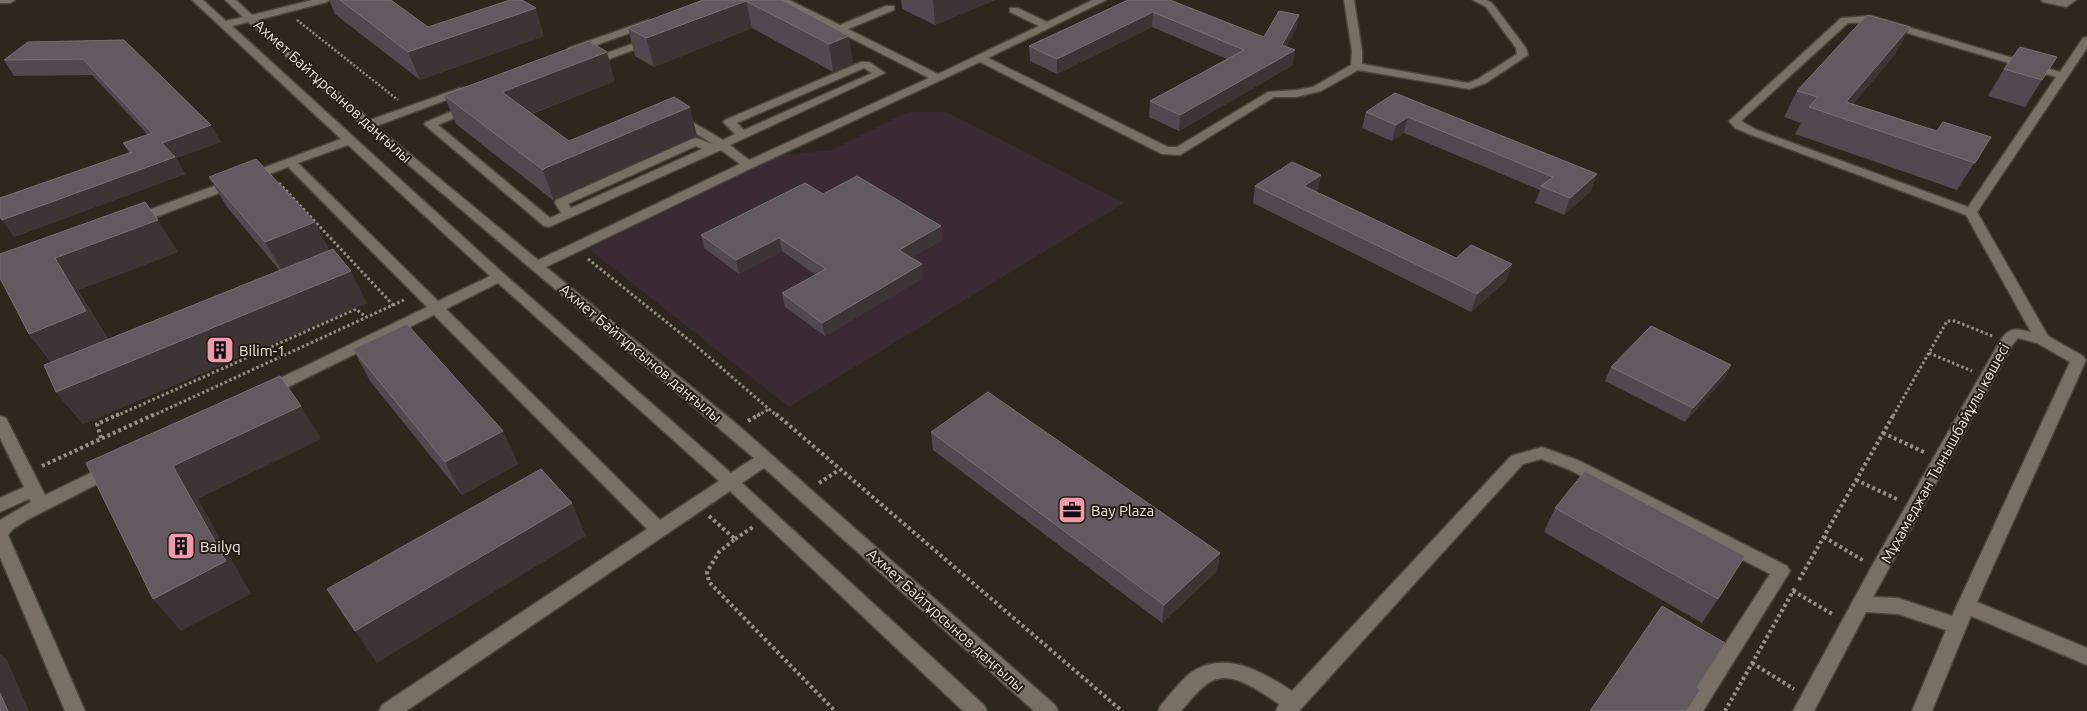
<svg xmlns="http://www.w3.org/2000/svg" width="2087" height="711" font-family="Ubuntu,sans-serif">
	<style>
		.education { fill: #3b2a34 }
		.lines { fill: none; stroke-linecap: round; stroke-linejoin: round }
		.minor-casing { stroke: #4b453c; stroke-width: 3 }
		.path-far2 { stroke: #979188; stroke-width: 2.5; stroke-dasharray: 2 2; stroke-linecap: butt }
		.path-far1 { stroke: #979188; stroke-width: 3; stroke-dasharray: 2.5 2.5; stroke-linecap: butt }
		.path { stroke: #979188; stroke-width: 4; stroke-dasharray: 3 3; stroke-linecap: butt }
		.minor { fill: #796f64; fill-rule: evenodd }
		.wall { fill: #524850 }
		.shaded-wall { fill: #3d3435 }
		.building { fill: #635a60; stroke: #797075 }
		.labels { text-anchor: middle; dominant-baseline: central; stroke-width: 4; stroke-linejoin: round; paint-order: stroke }
		.street-label { font-size: 15px; fill: #f0ebe4; stroke: #251d14 }
		.poi-label { font-size: 15px; fill: #f0ebe4; stroke: #251d14; text-anchor: start }
	</style>
	<rect width="100%" height="100%" fill="#2f271d"/>
	<polygon class="education" points="908,112 947,112 1124,203 789,407 589,249 779,156 832,150"/>
	<g class="lines">
		<defs>
			<g id="minor">
				<polygon points="0,0 15,0 10,3 0,3"/>
				<path d="M192,0H203L226,21L243,17L225,0H236L252,15L312,0H329L327,2L258,20L370,120L460,88H468L470,90L468,92L376,126L538,260L740,164L721,150L549,227L544,226L426,126L424,124L426,122L467,105H475L477,107L475,109L438,125L550,218L561,213L555,203L556,200L692,139L696,138L713,144L674,120L672,118L674,116H682L723,140L735,134L723,122L725,120L861,62H869L885,73L730,145L749,160L929,78L776,0H789L840,25L886,6H894V10L848,29L938,74L1039,26L1010,12V8H1018L1047,22L1093,0H1106L988,58L1168,147H1177L1268,92L1296,90L1313,87L1351,65L1352,51L1344,0H1354L1362,51V64L1468,83L1478,79L1517,54L1516,48L1486,7L1473,0H1486L1492,3L1526,48L1528,55L1486,83L1469,89L1358,70L1321,91L1296,97H1274L1180,155L1162,154L980,62L752,168L546,267L739,426L1055,705L1058,711H1034L764,468L742,483L984,705L987,711H963L730,491L406,711H379L382,705L647,529L434,315L272,395L267,396L262,395L259,391L262,387L427,307L288,167L140,223H130L128,220L130,217L341,139ZM248,22L364,127L754,458L731,473L504,274L232,26ZM864,68L872,73L744,130L737,123ZM348,145L490,276L438,301L298,163ZM696,146L702,149L571,208L568,204ZM498,283L719,481L660,520L446,309Z"/>
				<polygon points="2041,0 2076,0 2066,7 2043,2"/>
				<path d="M1871,16L2060,72L2083,38L2087,37V48L1977,212L2048,336L2083,356L2086,360L1977,602L2087,648V665L1971,616L1932,711H1912L1946,630L1898,614L1866,612L1814,711H1793L1873,564L2000,341C2009,327 2016,328 2031,332L1966,215L1749,134L1735,128L1729,121L1841,18ZM1870,22L2056,77L1968,207L1757,130L1741,121L1848,23ZM2018,338L2037,343L2070,362L1952,616L1898,598L1873,597L2013,344Z"/>
				<polygon points="648,20 652,21 652,25 577,52 569,52 568,50 569,48"/>
				<polygon points="651,37 656,40 655,42 593,65 585,65 584,63 585,61"/>
				<polygon points="0,416 6,418 8,422 45,495 105,466 111,464 117,466 119,470 117,474 27,520 13,529 8,535 85,711 65,711 0,557 0,520 31,502 29,499 0,512 0,498 24,487 0,438"/>
				<path d="M1542,447L1580,461L1787,566L1790,571L1787,576L1703,711H1682L1770,574L1568,469L1541,459L1523,464L1299,711H1276L1279,704C1262,693 1233,670 1212,681C1200,687 1190,701 1181,711H1158L1161,705C1172,693 1183,676 1197,669C1230,652 1264,673 1292,691L1511,456Z"/>
			</g>
		</defs>
		<use href="#minor" class="minor-casing"/>
		<polyline class="path-far2" points="297,20 398,100"/>
		<g class="path-far1">
			<polyline points="279,183 394,306"/>
			<polyline points="588,259 695,345 777,416"/>
			<polyline points="1929,353 1972,371"/>
			<polyline points="116,416 356,309 366,317"/>
			<polyline points="152,416 404,300"/>
			<polyline points="757,416 769,409"/>
			<polyline points="1893,416 1947,321 1955,321 1992,336"/>
		</g>
		<g class="path">
			<polyline points="776,414 1122,711"/>
			<polyline points="748,421 760,414"/>
			<polyline points="1883,433 1926,453"/>
			<polyline points="101,438 97,424 119,414"/>
			<polyline points="42,466 155,414"/>
			<polyline points="1856,480 1899,500"/>
			<polyline points="819,483 839,470"/>
			<polyline points="709,516 735,539 719,552 707,572 709,582 835,711"/>
			<polyline points="1824,537 1864,561"/>
			<polyline points="735,539 753,527"/>
			<polyline points="1799,580 1894,414"/>
			<polyline points="1793,591 1834,615"/>
			<polyline points="1752,663 1794,689"/>
			<polyline points="1725,711 1796,586"/>
		</g>
		<use href="#minor" class="minor"/>
	</g>
	<g class="wall">
		<polygon points="329,0 391,0 428,27 544,36 420,80 335,14"/>
		<polygon points="703,0 782,0 853,64 833,72 752,28 654,67 635,56 628,28"/>
		<polygon points="901,0 995,0 935,25 902,9"/>
		<polygon points="1128,0 1264,37 1299,15 1296,29 1287,46 1293,65 1179,131 1149,117 1150,101 1227,59 1152,27 1057,74 1030,61 1029,46"/>
		<polygon points="124,40 221,142 176,158 185,174 14,237 129,153 123,143 148,135 92,75 14,76 4,60"/>
		<polygon points="1896,53 1853,104 1937,131 1991,137 1957,190 1795,134 1801,123 1784,117 1797,91"/>
		<polygon points="2004,69 2042,80 2025,107 1988,96"/>
		<polygon points="615,81 532,114 569,141 697,136 555,198 554,201 456,124 444,95"/>
		<polygon points="1395,93 1591,191 1564,215 1535,203 1540,190 1404,133 1392,141 1362,128 1366,112"/>
		<polygon points="1321,175 1317,192 1456,258 1512,264 1506,281 1471,312 1253,203 1255,186"/>
		<polygon points="209,177 330,251 367,303 83,424 56,392 51,362 29,334 0,278 178,252 78,290 108,339 280,271 227,207"/>
		<polygon points="823,194 941,226 942,240 911,258 923,278 825,336 785,307 782,293 816,275 782,251 739,274 704,248 701,235"/>
		<polygon points="353,349 503,431 518,464 462,495 370,381"/>
		<polygon points="1731,365 1724,379 1685,422 1605,381 1611,367"/>
		<polygon points="931,432 1220,553 1217,571 1162,623 933,450"/>
		<polygon points="1555,508 1718,599 1702,623 1544,532"/>
	</g>
	<g class="shaded-wall">
		<polygon points="933,0 995,0 935,25"/>
		<polygon points="746,1 752,28 654,67 646,38"/>
		<polygon points="536,8 544,36 420,80 408,52"/>
		<polygon points="1153,12 1152,27 1057,74 1057,59"/>
		<polygon points="1299,15 1296,29 1280,59 1295,50 1293,65 1179,131 1180,115 1282,45"/>
		<polygon points="1910,27 1896,53 1841,118 1846,102"/>
		<polygon points="849,36 853,64 833,72 829,44"/>
		<polygon points="607,52 615,81 512,121 502,92"/>
		<polygon points="690,107 697,136 555,198 554,201 543,170 545,168"/>
		<polygon points="1408,117 1404,133 1392,141 1396,125"/>
		<polygon points="211,125 221,142 176,158 185,174 14,237 2,220 162,143"/>
		<polygon points="1597,174 1591,191 1564,215 1570,198"/>
		<polygon points="1321,175 1317,192 1301,203 1304,186"/>
		<polygon points="158,220 178,252 78,290 110,344 55,366 29,334 55,258"/>
		<polygon points="315,222 331,253 283,273 265,242"/>
		<polygon points="941,226 942,240 901,264 899,250"/>
		<polygon points="779,238 782,251 739,274 736,260"/>
		<polygon points="922,264 923,278 825,336 822,323"/>
		<polygon points="1512,264 1506,281 1471,312 1477,294"/>
		<polygon points="351,271 367,303 83,424 56,392"/>
		<polygon points="1731,365 1724,379 1685,422 1693,408"/>
		<polygon points="301,406 321,439 198,499 251,594 181,631 153,599 173,466"/>
		<polygon points="503,431 518,464 462,495 445,462"/>
		<polygon points="572,503 586,536 377,663 355,631"/>
		<polygon points="1220,553 1217,571 1162,623 1164,605"/>
		<polygon points="0,654 7,660 29,711 8,711 0,693"/>
	</g>
	<g class="building">
		<polygon points="340,0 391,0 428,27 510,0 522,0 536,8 408,52"/>
		<polygon points="703,0 782,0 849,36 829,44 746,1 646,38 628,28"/>
		<polygon points="1128,0 1170,0 1264,37 1279,11 1299,15 1282,45 1295,50 1180,115 1150,101 1244,50 1153,12 1057,59 1029,46"/>
		<polygon points="1867,15 1910,27 1846,102 1937,131 1943,122 1991,137 1975,163 1809,107 1818,97 1797,91"/>
		<polygon points="124,40 211,125 162,143 175,157 2,220 0,217 0,198 132,152 123,143 152,133 83,59 4,60 28,42"/>
		<polygon points="589,41 607,52 502,92 569,141 674,97 690,107 545,168 543,170 444,95"/>
		<polygon points="2020,47 2057,57 2042,80 2004,69"/>
		<polygon points="1395,93 1597,174 1570,198 1541,186 1553,177 1408,117 1396,125 1366,112"/>
		<polygon points="256,159 315,222 265,242 209,177"/>
		<polygon points="1292,162 1321,175 1304,186 1456,258 1471,245 1512,264 1477,294 1255,186"/>
		<polygon points="857,176 941,226 899,250 922,264 822,323 782,293 826,269 779,238 736,260 701,235 805,183 823,194"/>
		<polygon points="145,202 158,220 55,258 86,311 29,334 0,278 0,254"/>
		<polygon points="333,249 351,271 56,392 44,365"/>
		<polygon points="407,324 503,431 445,462 353,349"/>
		<polygon points="1651,326 1731,365 1693,408 1611,367"/>
		<polygon points="280,376 301,406 173,466 226,561 153,599 86,463"/>
		<polygon points="988,392 1220,553 1164,605 931,432"/>
		<polygon points="541,469 572,503 355,631 327,589"/>
		<polygon points="1585,471 1745,556 1718,599 1555,508"/>
		<polygon points="1662,606 1725,643 1697,687 1700,690 1687,711 1590,711"/>
		<polygon points="0,693 8,711 0,711"/>
	</g>
	<defs>
		<symbol id="building-square" viewBox="-11 -11 22 22"><rect x="-9" y="-9" width="18" height="18" rx="4" fill="#f29aad" stroke="#251d14"/><path d="M-4-6H4V6H1V3H-1V6H-4ZM-2.5-4.3h1.7v1.8h-1.7ZM.8-4.3h1.7v1.8H.8ZM-2.5-1h1.7V.8h-1.7ZM.8-1h1.7V.8H.8Z" fill="#111"/></symbol>
		<symbol id="office-square" viewBox="-11 -11 22 22"><rect x="-9" y="-9" width="18" height="18" rx="4" fill="#f29aad" stroke="#251d14"/><path d="M-6-3h4V-5.5h4V-3h4V5H-6ZM-1-4.5V-3h2v-1.5ZM-6 0V1H6V0Z" fill="#111"/></symbol>
	</defs>
	<g fill-rule="evenodd">
		<use href="#building-square" x="204" y="334" width="32" height="32"/>
		<use href="#office-square" x="1056" y="494" width="32" height="32"/>
		<use href="#building-square" x="165" y="530" width="32" height="32"/>
	</g>
	<g class="labels">
		<g class="street-label">
			<text transform="translate(333 91) rotate(42)">Ахмет Байтұрсынов даңғылы</text>
			<text transform="translate(641 353) rotate(40)">Ахмет Байтұрсынов даңғылы</text>
			<text transform="translate(1945 453) rotate(-61)">Мұхамеджан Тынышбайұлы көшесі</text>
			<text transform="translate(946 620) rotate(42)">Ахмет Байтұрсынов даңғылы</text>
		</g>
		<g class="poi-label">
			<text x="239" y="350">Bilim-1</text>
			<text x="1091" y="510">Bay Plaza</text>
			<text x="200" y="546">Bailyq</text>
		</g>
	</g>
</svg>
